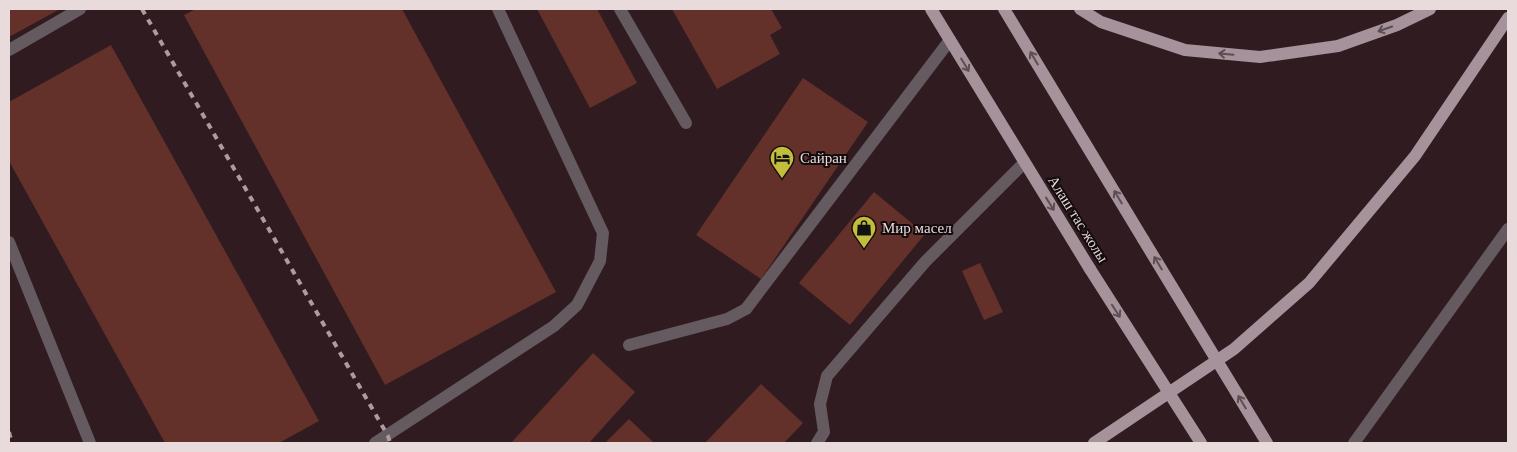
<svg xmlns="http://www.w3.org/2000/svg" width="1517" height="452" font-family="Georgia,serif">
	<style>
		.building { fill: #63302a }
		.lines { fill: none; stroke-linecap: round; stroke-linejoin: round }
		.minor { stroke: #645a5f; stroke-width: 12 }
		.major { stroke: #a6929b; stroke-width: 12 }
		.rail { stroke: #ac9c9e; stroke-width: 4; stroke-dasharray: 6 6; stroke-linecap: butt }
		.major-bridge { stroke: #a6929b; stroke-width: 12 }
		.oneway { stroke: #5c4e53 }
		.labels { text-anchor: middle; dominant-baseline: central; stroke-width: 4; stroke-linejoin: round; paint-order: stroke }
		.poi-label { font-size: 15px; fill: #e9dadc; stroke: #120a0b; text-anchor: start }
		.street-label { font-size: 15px; fill: #e9dadc; stroke: #120a0b }
	</style>
	<rect width="100%" height="100%" fill="#301c20"/>
	<g class="building">
		<polygon points="9,9 60,9 9,37"/>
		<polygon points="196,9 402,9 556,292 385,385 184,15"/>
		<polygon points="537,9 597,9 637,83 590,108"/>
		<polygon points="672,9 771,9 782,28 770,35 780,54 717,89"/>
		<polygon points="111,45 319,421 279,443 165,443 9,161 9,102"/>
		<polygon points="803,78 868,122 761,279 696,235"/>
		<polygon points="874,192 925,234 850,325 799,283"/>
		<polygon points="980,263 1003,312 984,320 962,271"/>
		<polygon points="593,353 635,392 589,443 511,443"/>
		<polygon points="761,384 803,423 784,443 705,443"/>
		<polygon points="629,419 654,443 605,443"/>
	</g>
	<g class="lines">
		<g class="minor">
			<polyline points="620,9 686,123"/>
			<polyline points="9,50 80,9"/>
			<polyline points="9,242 90,443"/>
			<polyline points="629,345 727,319 746,309 950,40"/>
			<polyline points="375,443 554,326 577,305 600,261 603,233 498,9"/>
			<polyline points="817,443 824,432 820,404 827,376 925,262 1024,163"/>
			<polyline points="1354,443 1508,229"/>
		</g>
		<g class="major">
			<polyline points="931,9 1090,269"/>
			<polyline points="1004,9 1143,239"/>
			<polyline points="1080,9 1101,22 1185,50 1260,57 1338,46 1397,25 1430,9"/>
			<polyline points="1094,443 1234,349 1309,283 1415,156 1508,18"/>
		</g>
		<g class="rail">
			<polyline points="142,9 388,436 390,443"/>
			<polyline points="9,432 12,443"/>
		</g>
		<g class="major-bridge">
			<polyline points="1143,239 1267,443"/>
			<polyline points="1090,269 1201,443"/>
		</g>
	</g>
	<defs><path id="oneway-shaft" d="M-6 0H5M1.5-3L5.5 0L1.5 3" fill="none" stroke-width="1.6" stroke-linecap="round" stroke-linejoin="round" transform="scale(1.25)"/></defs>
	<g class="oneway">
		<use href="#oneway-shaft" transform="translate(1385 29) rotate(161)"/>
		<use href="#oneway-shaft" transform="translate(1226 54) rotate(-175)"/>
		<use href="#oneway-shaft" transform="translate(1034 58) rotate(-121)"/>
		<use href="#oneway-shaft" transform="translate(965 65) rotate(59)"/>
		<use href="#oneway-shaft" transform="translate(1118 197) rotate(-121)"/>
		<use href="#oneway-shaft" transform="translate(1050 204) rotate(58)"/>
		<use href="#oneway-shaft" transform="translate(1158 263) rotate(-121)"/>
		<use href="#oneway-shaft" transform="translate(1116 311) rotate(57)"/>
		<use href="#oneway-shaft" transform="translate(1242 402) rotate(-121)"/>
	</g>
	<defs>
		<symbol id="hotel-pin" viewBox="-11 -11 22 30"><path d="M0 17L-7.5 6A9.5 9.5 0 1 1 7.5 6Z" fill="#c3bd3e" stroke="#120a0b"/><path d="M-6-4.5h1.5V1H6V5H4.5V3h-9V5H-6ZM-4 0a1.8 1.8 0 1 1 3.6 0ZM.5 0V-2.5h3Q6-2.5 6 0Z" fill="#111"/></symbol>
		<symbol id="shop-pin" viewBox="-11 -11 22 30"><path d="M0 17L-7.5 6A9.5 9.5 0 1 1 7.5 6Z" fill="#c3bd3e" stroke="#120a0b"/><path d="M-5-2.5h2.3a2.7 3.5 0 0 1 5.4 0H5L5.5 6h-11ZM-1.5-2.5h3a1.5 2.3 0 0 0-3 0Z" fill="#111"/></symbol>
	</defs>
	<g fill-rule="evenodd">
		<use href="#hotel-pin" x="768" y="144" width="28" height="38"/>
		<use href="#shop-pin" x="850" y="214" width="28" height="38"/>
	</g>
	<g class="labels">
		<g class="poi-label">
			<text x="800" y="158">Сайран</text>
			<text x="882" y="228">Мир масел</text>
		</g>
		<g class="street-label">
			<text transform="translate(1078 219) rotate(58)">Алаш тас жолы</text>
		</g>
	</g>
	<rect width="1517" height="452" fill="none" stroke="#e9dadc" stroke-width="20"/>
</svg>
